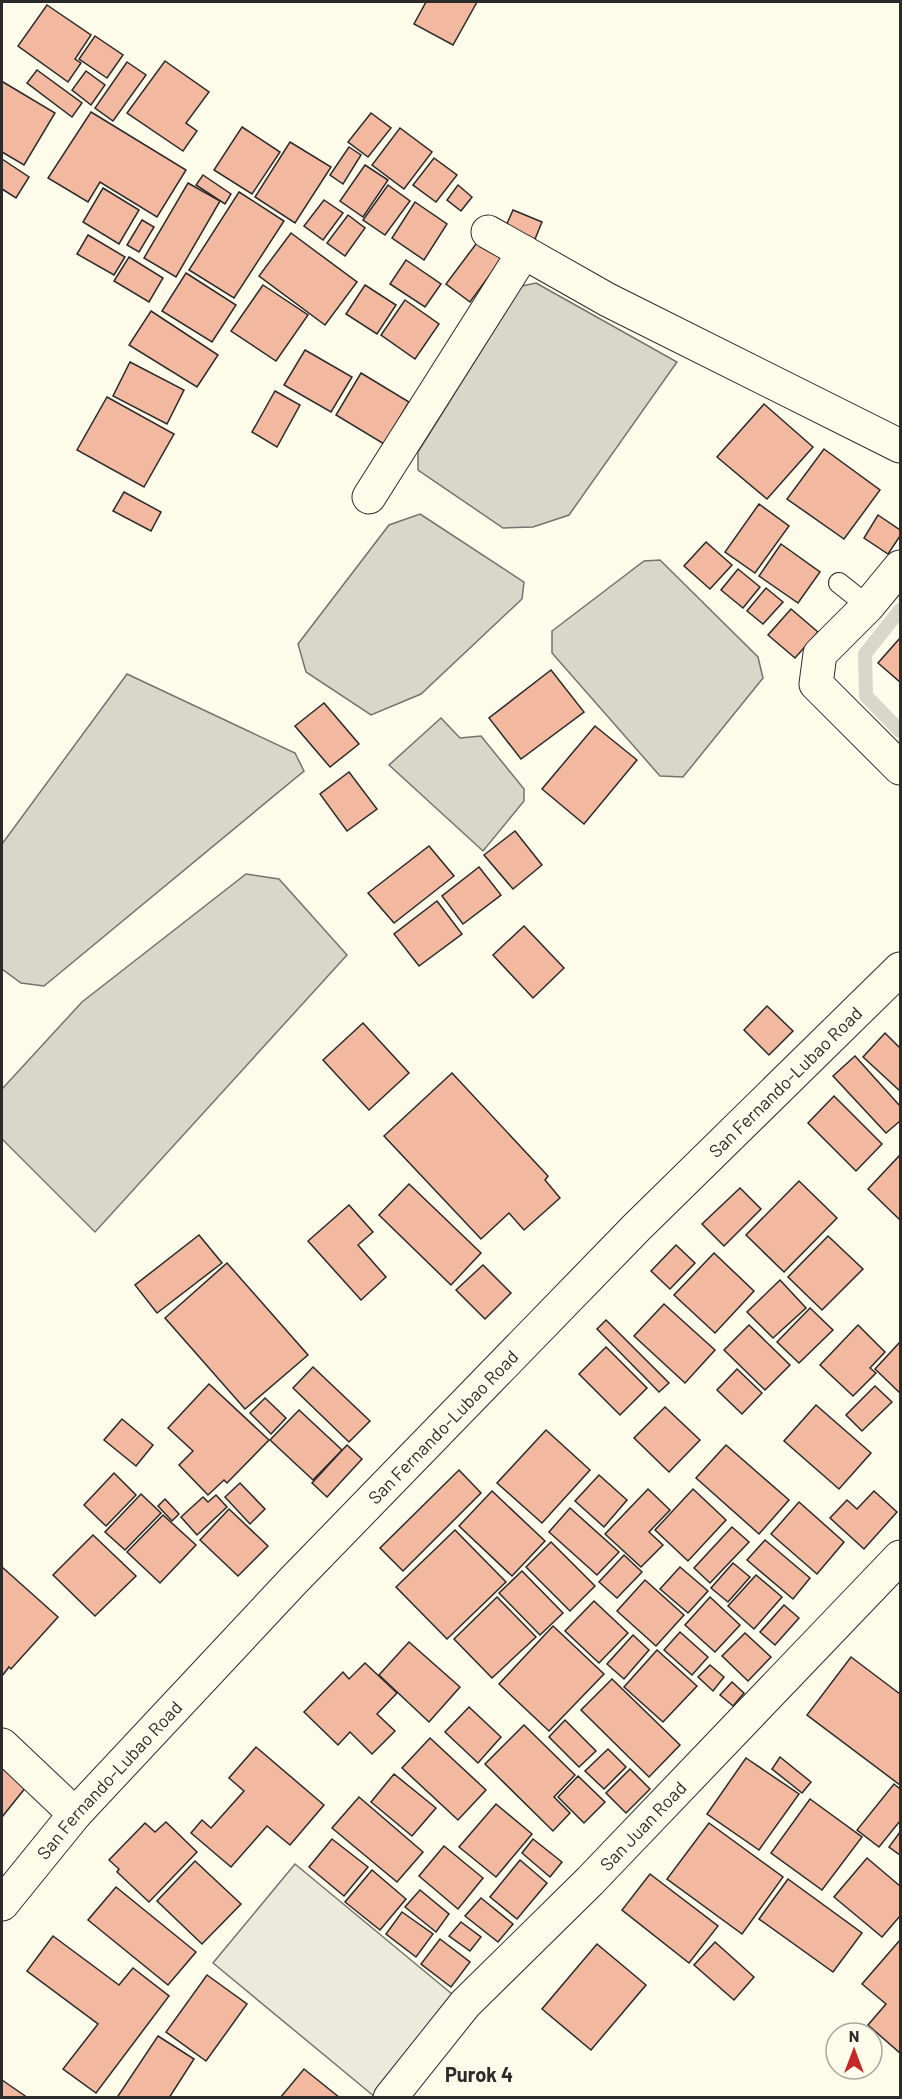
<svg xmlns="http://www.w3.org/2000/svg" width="902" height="2099" font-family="Barlow,sans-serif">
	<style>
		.green { fill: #ecebdb; stroke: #74746e; stroke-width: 1.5 }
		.water { fill: #d8d7c9; stroke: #74746e; stroke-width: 1.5 }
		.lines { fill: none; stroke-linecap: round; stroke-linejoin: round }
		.stream { stroke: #d8d7c9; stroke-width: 14 }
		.building { fill: #f2b8a0; stroke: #2b2b2b; stroke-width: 1.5 }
		.lane-casing { stroke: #2b2b2b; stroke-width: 22 }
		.street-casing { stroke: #2b2b2b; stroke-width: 35 }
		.secondary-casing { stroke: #2b2b2b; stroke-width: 35 }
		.lane { stroke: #fdfbea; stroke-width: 20 }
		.street { stroke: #fdfbea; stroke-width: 33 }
		.secondary { stroke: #fdfbea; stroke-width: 33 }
		.labels { text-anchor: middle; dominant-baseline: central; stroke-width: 4.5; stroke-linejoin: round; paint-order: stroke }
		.street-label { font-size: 18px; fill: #2b2b2b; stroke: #fdfbea }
		.neighbourhood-label { font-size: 20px; font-weight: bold; fill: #2b2b2b; stroke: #fdfbea }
	</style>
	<rect width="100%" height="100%" fill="#fdfbea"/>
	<polygon class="green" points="295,1864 458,1999 375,2097 213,1963"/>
	<g class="water">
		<polygon points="536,283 677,362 569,515 533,527 503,528 418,470 418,452 522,286"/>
		<polygon points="420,514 524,582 522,599 421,694 371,715 306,672 298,644 389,525"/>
		<polygon points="660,560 758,657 763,678 683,777 660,776 552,653 552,631 644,561"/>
		<polygon points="127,674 295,753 304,771 44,986 21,983 2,969 2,844"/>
		<polygon points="441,718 460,738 481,736 524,789 524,801 483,851 389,765"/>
		<polygon points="246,874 279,879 347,955 95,1232 2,1139 2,1089 82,1002"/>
	</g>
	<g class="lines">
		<polyline class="stream" points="900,610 865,654 866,696 900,731"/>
	</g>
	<g class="building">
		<polygon points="426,2 477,2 453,45 414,24"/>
		<polygon points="47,5 91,35 75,59 81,63 68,82 18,46"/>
		<polygon points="95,36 123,55 107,78 79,59"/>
		<polygon points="165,61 209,92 186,123 197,131 183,151 127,113"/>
		<polygon points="127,62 146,75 113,121 95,108"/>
		<polygon points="37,70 82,103 72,117 27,83"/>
		<polygon points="86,71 105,85 91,105 72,90"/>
		<polygon points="3,82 55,113 24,165 2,152 2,84"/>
		<polygon points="91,112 186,170 157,217 100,182 88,202 48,178"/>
		<polygon points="371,113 391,128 368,157 348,142"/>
		<polygon points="242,127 280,152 252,194 214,170"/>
		<polygon points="400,128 432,152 404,189 372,165"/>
		<polygon points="290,142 331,167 295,223 255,197"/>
		<polygon points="349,147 361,155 343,184 330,175"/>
		<polygon points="434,158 457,175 436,202 413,185"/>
		<polygon points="2,159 29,177 16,198 2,189"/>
		<polygon points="365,165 388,180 363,217 340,201"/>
		<polygon points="203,175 231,194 225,204 196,185"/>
		<polygon points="188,183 220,201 176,277 144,258"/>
		<polygon points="388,185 410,201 385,235 363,220"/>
		<polygon points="458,185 472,197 461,211 447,200"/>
		<polygon points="103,188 139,210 119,244 83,222"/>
		<polygon points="239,192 284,221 234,298 189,270"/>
		<polygon points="324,200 343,213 323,240 304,226"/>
		<polygon points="415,202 447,224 424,260 392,238"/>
		<polygon points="513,210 542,222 531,249 501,237"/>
		<polygon points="348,215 365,228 345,256 327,243"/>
		<polygon points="142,220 154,227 139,252 127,245"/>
		<polygon points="291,233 357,282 325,325 259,276"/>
		<polygon points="88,235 125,257 114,275 77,254"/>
		<polygon points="479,240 503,257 470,302 446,284"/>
		<polygon points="129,257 163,278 149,302 114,281"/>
		<polygon points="406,260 441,284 425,307 390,284"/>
		<polygon points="186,273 236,305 212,342 162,311"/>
		<polygon points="263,285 308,315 276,361 231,331"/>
		<polygon points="365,285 396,305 377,334 346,314"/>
		<polygon points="405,300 439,324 415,359 381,335"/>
		<polygon points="151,311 218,355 197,387 129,345"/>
		<polygon points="305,350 352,377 331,412 284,385"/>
		<polygon points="130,362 184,390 167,424 113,396"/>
		<polygon points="361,373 409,402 384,444 336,415"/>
		<polygon points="275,391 300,405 277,447 252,432"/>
		<polygon points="107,397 174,434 144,487 77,450"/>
		<polygon points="764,404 813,447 767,499 717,457"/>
		<polygon points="824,449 880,490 844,539 787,499"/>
		<polygon points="124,492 161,512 151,531 113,511"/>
		<polygon points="759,504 789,526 755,573 725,552"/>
		<polygon points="878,515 900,530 900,536 888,554 864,538"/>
		<polygon points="706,542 732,565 710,589 684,566"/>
		<polygon points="781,544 820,572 798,603 759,576"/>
		<polygon points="738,569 760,587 743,608 721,590"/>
		<polygon points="766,588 783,602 763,624 747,611"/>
		<polygon points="791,609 818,632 795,658 768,635"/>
		<polygon points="900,638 900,682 878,663"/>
		<polygon points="551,670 584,712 521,759 489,718"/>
		<polygon points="324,703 359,744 330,767 295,726"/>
		<polygon points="595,726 637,760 584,824 542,789"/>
		<polygon points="349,772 377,809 347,831 320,794"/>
		<polygon points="515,831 542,865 513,889 484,855"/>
		<polygon points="429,846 454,876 394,923 368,893"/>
		<polygon points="479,867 501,895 463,924 442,896"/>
		<polygon points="437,901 462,934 419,966 394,934"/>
		<polygon points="524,926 564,968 533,998 493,955"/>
		<polygon points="767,1006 793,1031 769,1055 744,1030"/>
		<polygon points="363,1023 409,1073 369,1110 323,1060"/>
		<polygon points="885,1033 900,1048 900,1091 863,1057"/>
		<polygon points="855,1056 900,1106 900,1121 886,1133 833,1076"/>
		<polygon points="452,1073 548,1176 545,1180 560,1198 524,1230 509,1213 481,1239 384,1136"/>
		<polygon points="834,1096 882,1144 856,1171 808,1123"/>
		<polygon points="900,1155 900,1218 899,1219 868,1189"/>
		<polygon points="799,1181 837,1218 784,1272 746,1235"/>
		<polygon points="409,1184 481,1253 451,1285 379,1215"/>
		<polygon points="740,1188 761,1209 724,1246 702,1224"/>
		<polygon points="349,1205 373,1232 358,1245 386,1277 361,1300 308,1241"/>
		<polygon points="199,1235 222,1263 157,1313 135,1285"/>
		<polygon points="828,1236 863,1269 822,1310 788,1277"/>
		<polygon points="676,1245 695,1263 670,1289 651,1271"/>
		<polygon points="714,1253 754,1291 715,1333 674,1295"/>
		<polygon points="227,1263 308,1355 245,1409 165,1318"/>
		<polygon points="483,1265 511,1293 485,1319 456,1290"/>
		<polygon points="780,1280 806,1308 773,1338 747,1312"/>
		<polygon points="664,1304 715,1350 685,1383 634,1336"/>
		<polygon points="810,1308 833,1330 799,1363 777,1342"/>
		<polygon points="606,1320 669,1383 659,1392 597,1329"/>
		<polygon points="749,1325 790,1365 765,1390 724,1350"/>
		<polygon points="858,1325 885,1352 870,1368 876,1373 853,1396 820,1365"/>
		<polygon points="900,1342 900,1393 875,1369"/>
		<polygon points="606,1347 647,1388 620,1415 579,1374"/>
		<polygon points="313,1367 370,1421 349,1442 293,1388"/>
		<polygon points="737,1369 762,1393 742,1414 717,1390"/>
		<polygon points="209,1384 269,1440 227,1483 224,1480 208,1495 179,1465 193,1451 168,1428"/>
		<polygon points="875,1386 892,1402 862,1431 846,1415"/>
		<polygon points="265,1398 286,1418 271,1434 250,1413"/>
		<polygon points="816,1405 871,1453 839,1489 784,1441"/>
		<polygon points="665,1407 700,1440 669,1472 634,1438"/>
		<polygon points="299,1410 342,1450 313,1480 270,1440"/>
		<polygon points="122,1419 153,1445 136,1466 104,1440"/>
		<polygon points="546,1430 590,1470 542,1523 497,1483"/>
		<polygon points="347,1445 362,1459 327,1497 312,1483"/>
		<polygon points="726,1445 789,1500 759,1534 696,1478"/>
		<polygon points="459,1470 481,1493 403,1571 380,1548"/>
		<polygon points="114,1473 136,1495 106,1526 84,1505"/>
		<polygon points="599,1475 627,1500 604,1527 575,1501"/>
		<polygon points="240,1483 265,1509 250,1524 225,1497"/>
		<polygon points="648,1489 670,1510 649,1532 663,1545 641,1567 605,1534"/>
		<polygon points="693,1489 726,1520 688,1561 655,1530"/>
		<polygon points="492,1491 545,1541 512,1576 459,1526"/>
		<polygon points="874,1491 897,1512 864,1549 830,1518 847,1500 857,1509"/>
		<polygon points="141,1494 161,1513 125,1550 105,1532"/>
		<polygon points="216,1495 227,1507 197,1535 181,1517 203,1497 208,1502"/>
		<polygon points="165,1499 179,1514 172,1521 158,1506"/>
		<polygon points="799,1502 844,1542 817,1574 771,1534"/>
		<polygon points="570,1508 619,1552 597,1575 549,1532"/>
		<polygon points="229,1509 268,1546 238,1576 200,1540"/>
		<polygon points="163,1515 196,1545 160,1583 127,1552"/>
		<polygon points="732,1527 749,1542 710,1583 694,1568"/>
		<polygon points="455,1530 506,1582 447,1639 396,1587"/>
		<polygon points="93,1535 136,1576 95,1616 53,1575"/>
		<polygon points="765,1540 810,1578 793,1599 747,1560"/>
		<polygon points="551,1542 595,1586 570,1611 526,1567"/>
		<polygon points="624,1555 642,1572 617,1598 599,1582"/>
		<polygon points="733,1563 750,1577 728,1602 711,1588"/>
		<polygon points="2,1567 58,1617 11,1669 9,1667 2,1676"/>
		<polygon points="680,1567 708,1591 688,1613 660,1589"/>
		<polygon points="522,1571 563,1613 540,1635 499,1593"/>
		<polygon points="756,1575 782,1597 754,1629 728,1606"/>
		<polygon points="645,1580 684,1615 656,1646 617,1611"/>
		<polygon points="497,1597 536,1637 492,1678 454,1639"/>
		<polygon points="710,1597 740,1625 715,1652 685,1625"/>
		<polygon points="594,1601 628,1633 599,1663 565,1631"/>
		<polygon points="784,1605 799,1618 775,1645 760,1632"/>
		<polygon points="553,1626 604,1674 549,1731 499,1684"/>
		<polygon points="680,1632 708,1657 692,1675 664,1650"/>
		<polygon points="745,1633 771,1657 748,1681 722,1656"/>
		<polygon points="633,1635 649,1650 624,1679 607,1664"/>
		<polygon points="409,1642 460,1687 429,1722 379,1675"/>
		<polygon points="657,1650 697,1686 663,1722 624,1687"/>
		<polygon points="851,1657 900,1694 900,1785 807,1715"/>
		<polygon points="365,1663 397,1693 377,1714 395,1731 372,1754 350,1732 338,1745 304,1712 343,1672 349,1679"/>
		<polygon points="710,1665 724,1677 713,1691 698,1677"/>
		<polygon points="612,1679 680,1745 649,1777 581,1710"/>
		<polygon points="732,1682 744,1693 733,1706 720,1695"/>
		<polygon points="469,1707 501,1737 478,1763 445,1732"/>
		<polygon points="565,1720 596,1751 579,1767 549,1737"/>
		<polygon points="524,1725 575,1775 554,1797 570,1813 553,1831 485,1764"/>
		<polygon points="430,1738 486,1790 458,1820 402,1768"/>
		<polygon points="256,1747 324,1805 290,1845 267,1826 231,1867 191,1833 202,1820 211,1828 244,1791 229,1778"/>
		<polygon points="608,1749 626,1767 604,1789 585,1771"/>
		<polygon points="780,1757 811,1782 802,1793 772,1769"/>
		<polygon points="746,1758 799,1794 759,1850 707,1814"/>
		<polygon points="2,1767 26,1787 2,1817"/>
		<polygon points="630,1769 650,1789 626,1813 606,1793"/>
		<polygon points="394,1774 436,1808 412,1836 371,1802"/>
		<polygon points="578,1776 605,1802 584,1823 558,1797"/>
		<polygon points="894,1784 900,1789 900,1821 879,1847 857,1830"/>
		<polygon points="359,1797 423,1852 397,1882 332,1828"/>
		<polygon points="810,1799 862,1837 822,1890 771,1853"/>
		<polygon points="496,1804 532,1834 496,1877 459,1847"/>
		<polygon points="166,1822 197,1852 149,1902 117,1872 119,1869 109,1860 145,1823 155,1832"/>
		<polygon points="709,1823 783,1877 742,1934 667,1879"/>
		<polygon points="900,1832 900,1855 889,1847"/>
		<polygon points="332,1839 368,1867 344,1896 309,1867"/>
		<polygon points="533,1839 562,1862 550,1877 522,1853"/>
		<polygon points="444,1846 483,1878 458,1909 419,1876"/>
		<polygon points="867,1858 900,1886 900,1916 882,1937 834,1897"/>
		<polygon points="520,1860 547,1883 517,1919 490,1897"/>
		<polygon points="195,1861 241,1904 202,1944 157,1901"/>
		<polygon points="372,1870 406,1899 380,1930 345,1902"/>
		<polygon points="650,1874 718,1926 689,1963 622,1910"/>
		<polygon points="788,1879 862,1933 833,1972 759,1919"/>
		<polygon points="116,1887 196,1952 168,1985 88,1920"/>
		<polygon points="420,1890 449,1914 436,1932 405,1907"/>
		<polygon points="481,1898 513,1924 498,1942 465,1916"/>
		<polygon points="402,1912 433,1934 416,1957 386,1934"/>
		<polygon points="461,1922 481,1937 470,1951 449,1936"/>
		<polygon points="53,1936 119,1985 133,1968 169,1996 96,2093 63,2069 98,2024 27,1971"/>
		<polygon points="440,1939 470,1962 451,1987 421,1964"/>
		<polygon points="900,1940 900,2053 868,2025 886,2004 862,1984"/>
		<polygon points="715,1942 754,1977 734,2000 694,1965"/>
		<polygon points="597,1944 646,1985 591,2050 542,2009"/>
		<polygon points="207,1975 247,2004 206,2061 166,2032"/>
		<polygon points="158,2036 194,2059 169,2098 119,2098 118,2096"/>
		<polygon points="304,2069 340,2098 280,2098"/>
		<polygon points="2,2080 28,2098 2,2098"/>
	</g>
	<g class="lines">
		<defs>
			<polyline id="lane" points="839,583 868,606"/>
			<g id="street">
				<polyline points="488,232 608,300 900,446"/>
				<polyline points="369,497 524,252"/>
				<polyline points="900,567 868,606 820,654 816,684 900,768"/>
				<polyline points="2,1745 75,1814"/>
			</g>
			<g id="secondary">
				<path id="s1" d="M2,1904L75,1814L293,1581L637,1227L900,969"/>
				<path id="s2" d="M390,2098L465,2004L590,1881L900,1557"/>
			</g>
		</defs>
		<use href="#lane" class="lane-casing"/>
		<use href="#street" class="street-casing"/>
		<use href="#secondary" class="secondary-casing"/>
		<use href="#lane" class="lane"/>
		<use href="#street" class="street"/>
		<use href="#secondary" class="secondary"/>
	</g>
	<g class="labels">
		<g class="street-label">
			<text stroke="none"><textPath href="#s1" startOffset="1136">San Fernando-Lubao Road</textPath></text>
			<text stroke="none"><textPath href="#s1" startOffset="650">San Fernando-Lubao Road</textPath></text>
			<text stroke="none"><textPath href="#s1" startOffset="164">San Fernando-Lubao Road</textPath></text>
			<text stroke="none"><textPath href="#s2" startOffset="372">San Juan Road</textPath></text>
		</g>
		<g class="neighbourhood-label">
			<text x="479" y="2074">Purok 4</text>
		</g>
	</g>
	<rect width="902" height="2099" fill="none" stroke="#2b2b2b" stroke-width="6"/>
	<g transform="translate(854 2051)"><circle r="28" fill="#fdfbea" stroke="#a9a89e" stroke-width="1.5"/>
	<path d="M0-4.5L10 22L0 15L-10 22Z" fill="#c62828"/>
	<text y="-9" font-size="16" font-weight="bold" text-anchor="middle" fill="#2b2b2b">N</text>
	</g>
</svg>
